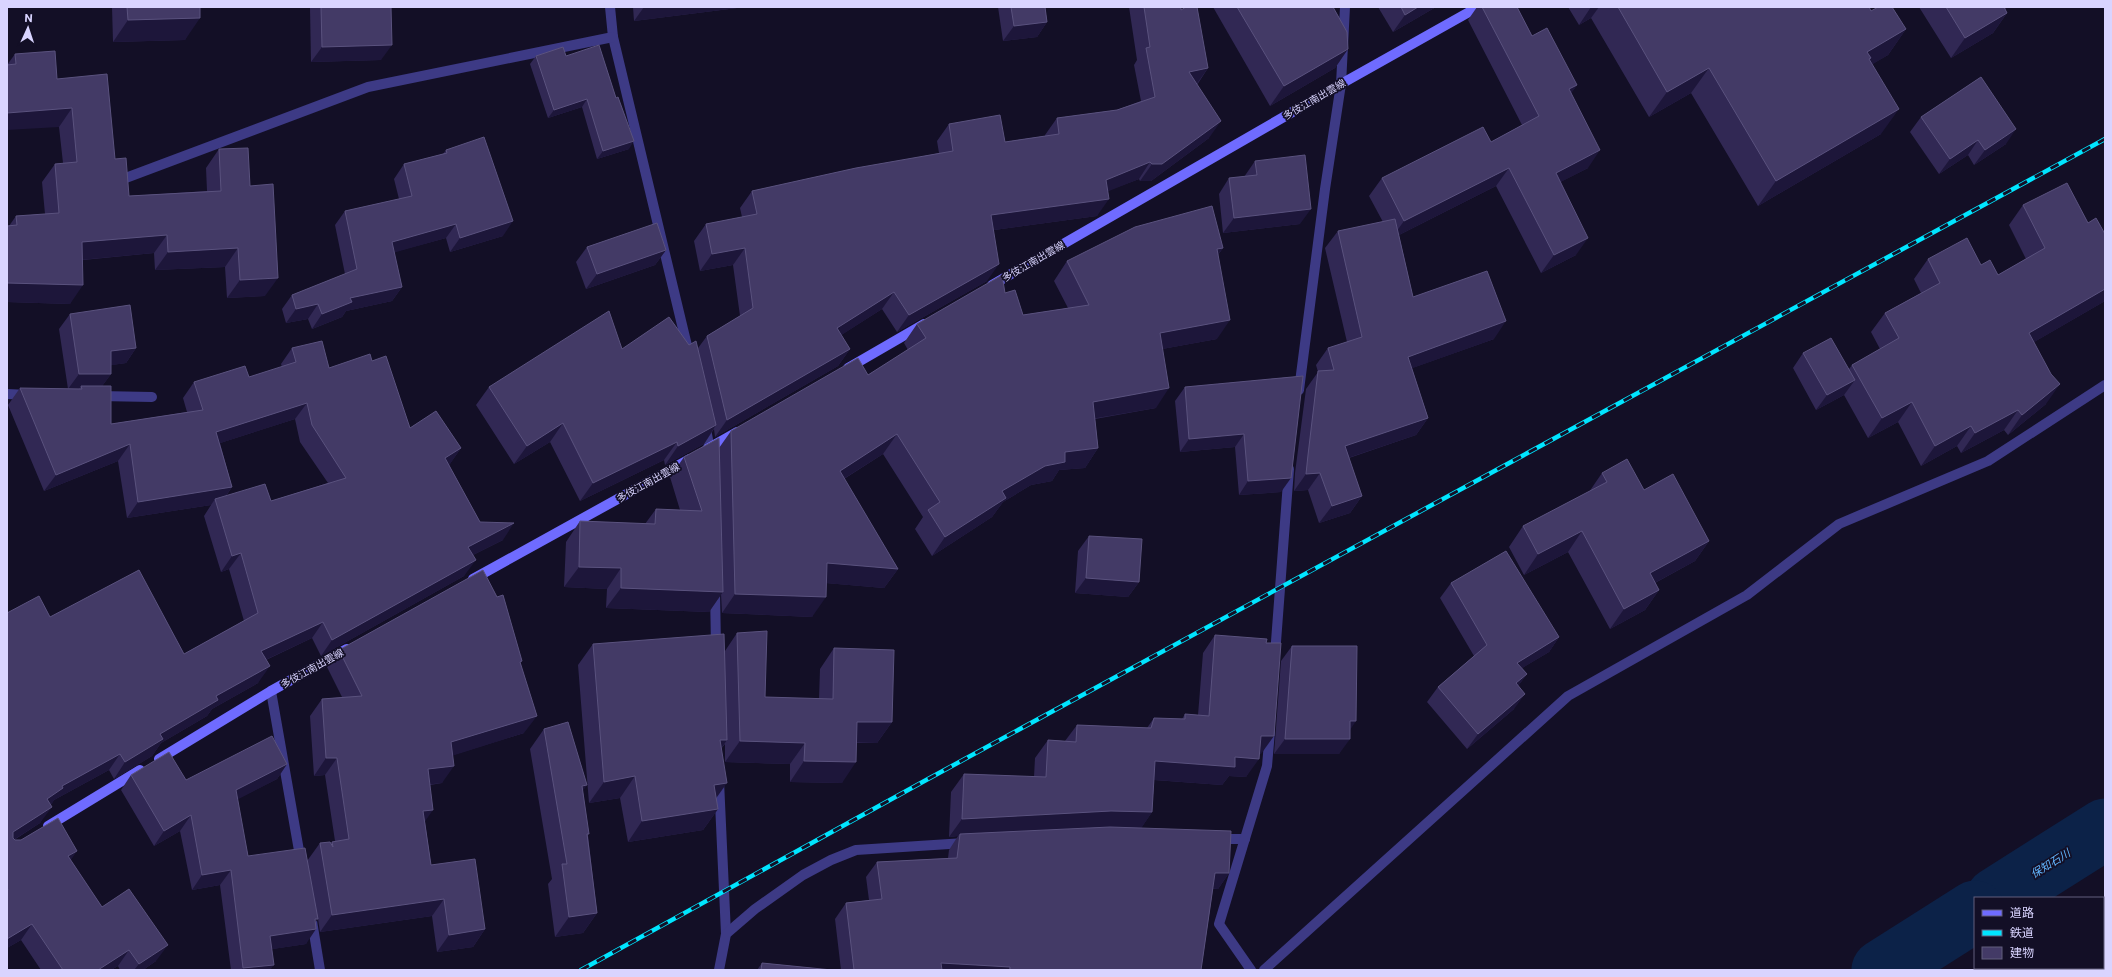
<svg xmlns="http://www.w3.org/2000/svg" width="2112" height="977" font-family="Commissioner,'Noto Sans JP',sans-serif">
	<style>
		.lines { fill: none; stroke-linecap: round; stroke-linejoin: round }
		.river { stroke: #0c2248; stroke-width: 61 }
		.street { stroke: #3d3a85; stroke-width: 10 }
		.secondary { stroke: #6f6bff; stroke-width: 10 }
		.rail-casing { stroke: #00e5ff; stroke-width: 4.5 }
		.rail { stroke: #130f26; stroke-width: 3; stroke-dasharray: 9; stroke-linecap: butt }
		.wall { fill: #312854; fill-rule: evenodd }
		.shaded-wall { fill: #1d163a }
		.building { fill: #433a66; stroke: #5a527e }
		.labels { text-anchor: middle; dominant-baseline: central; stroke-width: 3.5; stroke-linejoin: round; paint-order: stroke }
		.street-label { font-size: 10px; fill: #d9d4ff; stroke: #130f26 }
		.water-label { font-size: 11px; font-style: italic; fill: #62b6ff; stroke: #130f26 }
	</style>
	<rect width="100%" height="100%" fill="#130f26"/>
	<g class="lines">
		<g class="river">
			<polyline points="1996,898 2105,829"/>
			<polyline points="1882,970 1975,911"/>
		</g>
		<g class="street">
			<polyline points="610,7 613,37 689,354"/>
			<polyline points="123,179 368,87 613,37"/>
			<polyline points="1299,390 1325,189 1341,84 1345,7"/>
			<polyline points="7,394 29,395"/>
			<polyline points="99,396 152,397"/>
			<polyline points="705,424 711,455"/>
			<polyline points="715,591 716,647"/>
			<polyline points="1275,655 1289,469"/>
			<polyline points="271,691 301,862"/>
			<polyline points="719,781 726,934"/>
			<polyline points="1217,839 1245,839"/>
			<polyline points="312,921 320,970"/>
			<polyline points="719,970 726,934 755,909 803,875 831,860 856,850 965,843"/>
			<polyline points="1251,970 1219,924 1267,766 1270,731"/>
			<polyline points="1264,970 1568,696 1747,595 1839,524 1988,461 2105,385"/>
		</g>
		<g class="secondary">
			<polyline points="992,285 1341,84 1478,7"/>
			<polyline points="848,368 924,324"/>
			<polyline points="707,449 737,432"/>
			<polyline points="473,579 690,459"/>
			<polyline points="159,759 271,691 347,649"/>
			<polyline points="48,826 140,770"/>
		</g>
		<defs>
			<polyline id="rail" points="581,970 928,779 2105,139"/>
		</defs>
		<use href="#rail" class="rail-casing"/>
		<use href="#rail" class="rail"/>
	</g>
	<g class="wall">
		<polygon points="112,7 200,7 185,40 113,42"/>
		<polygon points="311,7 391,7 381,60 311,62 310,8"/>
		<polygon points="633,7 745,7 634,21"/>
		<polygon points="998,7 1045,7 1047,22 1037,37 1003,41"/>
		<polygon points="1129,7 1181,7 1181,10 1208,68 1197,85 1209,138 1151,181 1140,181 1139,179 1107,191 1097,216 994,230 987,281 897,332 882,309 841,335 850,349 838,366 715,437 714,429 704,444 665,465 664,460 580,501 550,442 514,464 476,405 489,387 622,349 689,345 698,348 707,336 740,316 733,265 700,271 694,241 706,224 742,217 740,208 752,191 939,153 937,141 949,124 1005,142 1045,136 1045,135 1057,118 1117,110 1141,101 1134,65 1137,60"/>
		<polygon points="1213,7 1333,7 1348,49 1335,68 1270,106"/>
		<polygon points="1378,7 1436,7 1393,32"/>
		<polygon points="1477,7 1517,7 1532,36 1577,85 1571,93 1588,168 1560,182 1576,255 1541,273 1496,186 1399,235 1413,297 1494,339 1412,368 1428,418 1416,435 1349,458 1362,496 1350,513 1319,523 1308,490 1294,491 1295,473 1306,389 1318,372 1316,365 1328,348 1347,342 1325,248 1338,231 1383,222 1369,196 1382,178 1491,142 1522,125 1468,20"/>
		<polygon points="1568,7 1869,7 1871,11 1906,29 1888,55 1872,64 1881,134 1758,206 1691,93 1649,117 1591,18 1579,25"/>
		<polygon points="1919,7 2007,7 2005,9 2007,13 1993,33 1951,58"/>
		<polygon points="15,54 57,79 115,159 129,196 207,191 206,168 219,149 250,186 265,296 227,298 225,267 155,270 154,253 83,260 70,304 7,302 7,226 9,226 16,216 45,214 42,182 55,164 63,163 59,127 7,65"/>
		<polygon points="536,56 566,56 629,149 597,159 582,107 548,118 530,64"/>
		<polygon points="1921,117 2006,144 1974,165 1968,155 1939,174 1910,132"/>
		<polygon points="446,150 503,236 450,252 446,238 394,252 402,287 392,301 346,311 342,317 312,329 308,319 286,323 282,309 292,295 345,274 335,225 345,211 399,199 394,179 404,164 443,154"/>
		<polygon points="1255,161 1300,224 1223,233 1219,194 1229,178 1244,177"/>
		<polygon points="2023,205 2088,223 2105,234 2105,301 2034,342 2046,404 2008,435 2004,430 1961,453 1957,446 1921,466 1898,422 1868,438 1844,395 1816,410 1793,368 1803,353 1849,369 1852,365 1880,349 1871,332 1885,313 1921,293 1914,279 1928,259 1981,265 1998,275 2026,259 2009,225"/>
		<polygon points="587,247 666,250 655,265 586,289 576,262"/>
		<polygon points="1223,248 1218,255 1217,339 1162,349 1156,408 1095,419 1098,448 1085,468 1059,470 1052,481 1031,485 1003,502 992,517 932,556 915,529 923,517 883,454 844,479 898,569 884,588 826,583 812,617 722,613 721,594 709,612 606,608 607,589 564,587 566,542 580,521 645,524 656,509 680,510 670,477 684,457 719,448 731,431 868,375 908,350 904,343 917,324 1005,293 1023,315 1068,308 1054,281 1067,261"/>
		<path d="M70,314L136,348L126,363L111,365V374L102,386L111,424L187,412L183,398L194,382L249,377L282,367L281,364L292,348L329,368L372,361L410,428L461,448L449,465L480,522L503,540L473,555L464,576L321,656L312,638L266,660L258,683L212,709L207,716L161,743L152,756L114,779L109,770L54,800L50,805L40,823L14,840L70,860L102,907L156,961L143,970H120L118,966L111,970H41L21,940L7,948V613L50,617L184,654L244,621L229,569L221,572L204,516L211,505L127,518L118,461L44,491L8,405L20,388L68,389L59,329ZM295,419L300,442L328,483L271,501L226,496L232,487L220,443Z"/>
		<polygon points="1303,376 1281,492 1239,495 1235,447 1180,452 1175,401 1185,387"/>
		<polygon points="1602,473 1644,490 1709,541 1695,561 1655,583 1659,590 1645,610 1610,629 1568,552 1524,575 1509,547 1523,526 1589,492"/>
		<polygon points="1089,536 1139,582 1128,597 1075,593 1078,551"/>
		<polygon points="1451,583 1559,637 1549,652 1522,668 1527,674 1518,686 1514,709 1467,749 1427,702 1438,687 1474,656 1440,598"/>
		<polygon points="737,633 765,697 819,699 820,669 834,648 892,722 877,743 856,743 842,783 790,782 790,764 725,762 725,744 721,749 716,798 718,809 703,830 628,842 620,798 589,803 578,665 593,644 725,651"/>
		<polygon points="1215,635 1261,754 1259,754 1246,777 1229,776 1222,785 1154,780 1152,812 1141,828 1229,873 1218,889 1213,889 1201,970 841,970 835,919 846,903 869,900 866,877 877,862 948,858 949,850 958,836 949,837 951,792 964,774 1034,777 1035,758 1048,740 1065,741 1077,725 1147,728 1154,718 1182,719 1185,714 1198,715 1203,653"/>
		<polygon points="1292,646 1350,730 1339,754 1274,754 1281,661"/>
		<polygon points="339,650 521,664 524,733 453,755 442,783 430,785 425,822 431,865 485,929 473,947 437,952 432,916 320,932 318,919 315,922 306,944 272,949 270,970 231,970 220,885 192,890 180,831 154,846 121,790 131,775 186,780 287,764 277,779 237,799 248,856 307,861 320,843 331,843 332,842 335,841 325,775 314,776 310,716 322,699 342,697 327,667"/>
		<polygon points="544,729 583,792 597,913 583,933 555,937 548,884 552,879 530,749"/>
		<polygon points="762,963 832,970 757,970"/>
	</g>
	<g class="shaded-wall">
		<polygon points="644,7 745,7 634,21"/>
		<polygon points="1418,7 1436,7 1393,32 1405,15"/>
		<polygon points="1591,7 1599,7 1591,18 1579,25"/>
		<polygon points="2007,13 1993,33 1951,58 1965,38"/>
		<polygon points="200,18 185,40 113,42 128,20"/>
		<polygon points="1047,22 1037,37 1003,41 1014,26"/>
		<polygon points="1906,29 1888,55 1863,70 1867,52"/>
		<polygon points="392,45 381,60 311,62 322,47"/>
		<polygon points="1348,49 1335,68 1270,106 1284,86"/>
		<polygon points="1208,68 1196,85 1189,72"/>
		<polygon points="1709,68 1691,93 1649,117 1667,92"/>
		<polygon points="1577,85 1565,102 1569,89"/>
		<polygon points="587,99 582,107 548,118 554,110"/>
		<polygon points="72,108 59,127 7,130 7,113"/>
		<polygon points="1899,109 1881,134 1758,206 1776,181"/>
		<polygon points="1221,121 1209,138 1151,181 1140,181 1152,164"/>
		<polygon points="2016,129 2006,144 1974,165 1985,150"/>
		<polygon points="1978,140 1968,155 1939,174 1950,159"/>
		<polygon points="634,141 629,149 597,159 603,151"/>
		<polygon points="1600,150 1588,168 1543,191 1556,173"/>
		<polygon points="1150,162 1139,179 1094,197 1106,180"/>
		<polygon points="1509,168 1496,186 1391,239 1404,221"/>
		<polygon points="1109,199 1097,216 979,232 991,215"/>
		<polygon points="1311,209 1300,224 1223,233 1234,218"/>
		<polygon points="513,221 503,236 450,252 460,238"/>
		<polygon points="456,224 446,238 382,256 392,242"/>
		<polygon points="167,235 154,253 69,261 82,242"/>
		<polygon points="1588,238 1576,255 1541,273 1554,255"/>
		<polygon points="238,248 225,267 155,270 168,252"/>
		<polygon points="745,248 733,265 700,271 712,254"/>
		<polygon points="1223,248 1209,267 1217,249"/>
		<polygon points="666,250 655,265 586,289 597,274"/>
		<polygon points="999,264 987,281 897,332 909,315"/>
		<polygon points="278,278 265,296 227,298 240,280"/>
		<polygon points="7,283 83,285 70,304 7,302"/>
		<polygon points="402,287 392,301 346,311 342,317 312,329 322,314 350,298"/>
		<polygon points="2105,289 2105,301 2015,353 2029,333"/>
		<polygon points="894,292 882,309 826,345 837,328"/>
		<polygon points="318,304 308,319 286,323 296,309"/>
		<polygon points="1230,320 1217,339 1146,352 1160,333"/>
		<polygon points="1506,321 1494,339 1396,374 1408,357"/>
		<polygon points="136,348 126,363 100,367 111,351"/>
		<polygon points="850,349 838,366 715,437 727,420"/>
		<polygon points="79,374 111,374 100,389 81,386 79,389 68,389"/>
		<polygon points="1855,380 1844,395 1816,410 1827,395"/>
		<polygon points="2060,384 2046,404 2008,435 2022,415"/>
		<polygon points="1169,388 1156,408 1079,421 1093,402"/>
		<polygon points="1912,402 1898,422 1868,438 1882,418"/>
		<polygon points="307,403 295,419 205,448 216,432"/>
		<polygon points="2018,410 2004,430 1961,453 1975,433"/>
		<polygon points="1428,418 1416,435 1333,463 1345,446"/>
		<polygon points="563,423 550,442 514,464 527,446"/>
		<polygon points="716,425 704,444 665,465 678,446"/>
		<polygon points="1971,426 1957,446 1921,466 1935,446"/>
		<polygon points="897,434 883,454 826,490 840,471"/>
		<polygon points="1244,434 1235,447 1180,452 1189,439"/>
		<polygon points="677,442 664,460 580,501 593,483"/>
		<polygon points="130,444 118,461 44,491 56,475"/>
		<polygon points="461,448 450,464 434,474 445,458"/>
		<polygon points="1098,448 1085,468 1059,470 1052,481 1031,485 1003,502 992,517 932,556 945,537 1002,491 1065,452"/>
		<polygon points="1320,473 1308,490 1294,491 1306,474"/>
		<polygon points="1291,478 1281,492 1239,495 1248,481"/>
		<polygon points="232,487 220,504 215,499 211,505 127,518 138,502"/>
		<polygon points="1362,496 1350,513 1319,523 1332,506"/>
		<polygon points="514,523 503,540 457,563 468,547"/>
		<polygon points="1582,531 1568,552 1524,575 1538,554"/>
		<polygon points="1709,541 1695,561 1636,593 1650,573"/>
		<polygon points="241,553 229,569 221,572 232,556"/>
		<polygon points="476,560 464,576 321,656 332,640"/>
		<polygon points="827,563 898,569 884,588 813,582"/>
		<polygon points="579,567 621,568 607,589 564,587"/>
		<polygon points="1086,578 1139,582 1128,597 1075,593"/>
		<polygon points="621,588 723,592 709,612 606,608"/>
		<polygon points="1659,590 1645,610 1610,629 1624,609"/>
		<polygon points="735,594 826,597 812,617 722,613"/>
		<polygon points="323,622 312,638 250,667 261,651"/>
		<polygon points="1559,637 1549,652 1506,678 1517,663"/>
		<polygon points="270,666 258,683 212,709 207,716 161,743 152,756 114,779 125,762 160,734 216,696"/>
		<polygon points="1527,674 1516,689 1516,683"/>
		<polygon points="1525,694 1514,709 1467,749 1478,734"/>
		<polygon points="537,716 524,733 439,760 451,742"/>
		<polygon points="1350,721 1356,721 1346,736"/>
		<polygon points="857,722 892,722 877,743 842,742"/>
		<polygon points="1261,736 1274,736 1261,754 1248,754"/>
		<polygon points="1285,739 1350,739 1339,754 1274,754"/>
		<polygon points="720,740 727,740 712,762"/>
		<polygon points="740,741 805,743 790,764 725,762"/>
		<polygon points="120,754 109,770 54,800 52,804 35,815 47,799 62,786"/>
		<polygon points="1235,757 1259,759 1246,777 1229,776 1222,785 1142,779 1155,761"/>
		<polygon points="326,758 337,758 325,775 314,776"/>
		<polygon points="804,761 856,762 842,783 790,782"/>
		<polygon points="287,764 277,779 225,806 236,790"/>
		<polygon points="454,766 442,783 415,786 428,769"/>
		<polygon points="635,776 620,798 589,803 604,782"/>
		<polygon points="727,783 712,804 714,785"/>
		<polygon points="587,785 573,805 582,786"/>
		<polygon points="52,807 40,823 7,844 13,832"/>
		<polygon points="718,809 703,830 628,842 642,821"/>
		<polygon points="433,810 421,827 423,811"/>
		<polygon points="1111,811 1152,812 1140,830 960,834 958,836 949,837 962,819"/>
		<polygon points="191,815 180,831 154,846 164,831"/>
		<polygon points="77,851 66,867 68,856"/>
		<polygon points="231,870 220,885 192,890 202,875"/>
		<polygon points="1215,873 1229,873 1218,889 1204,888"/>
		<polygon points="444,899 432,916 320,932 332,915"/>
		<polygon points="597,913 583,933 555,937 569,917"/>
		<polygon points="315,919 318,919 310,930 316,929 306,944 260,951 270,936"/>
		<polygon points="32,924 21,940 7,948 7,939"/>
		<polygon points="485,929 473,947 437,952 449,935"/>
		<polygon points="168,945 156,961 143,970 134,970 139,964"/>
		<polygon points="129,950 118,966 111,970 98,970"/>
		<polygon points="941,963 1010,967 1008,970 937,970"/>
		<polygon points="274,965 270,970 242,970 243,968"/>
	</g>
	<g class="building">
		<polygon points="127,7 200,7 200,18 128,20"/>
		<polygon points="321,7 391,7 392,45 322,47"/>
		<polygon points="1011,7 1045,7 1047,22 1014,26"/>
		<polygon points="1144,7 1181,7 1181,10 1186,7 1197,7 1208,68 1189,72 1221,121 1162,164 1152,164 1150,162 1106,180 1109,199 991,215 999,264 909,315 894,292 837,328 850,349 727,420 707,336 753,308 745,248 712,254 706,224 757,214 752,191 856,168 953,151 949,124 1000,115 1005,142 1059,134 1057,118 1117,110 1155,97 1146,48 1150,47"/>
		<polygon points="1237,7 1333,7 1347,32 1348,49 1284,86"/>
		<polygon points="1401,7 1418,7 1405,15"/>
		<polygon points="1482,7 1517,7 1532,36 1547,28 1577,85 1569,89 1600,150 1556,173 1588,238 1554,255 1509,168 1404,221 1382,178 1483,127 1491,142 1539,116"/>
		<polygon points="1618,7 1869,7 1871,11 1878,7 1892,7 1906,29 1867,52 1871,58 1869,59 1899,109 1776,181 1709,68 1667,92"/>
		<polygon points="1946,7 2004,7 2007,13 1965,38"/>
		<polygon points="599,45 616,98 618,97 634,141 603,151 587,99 554,110 536,56 563,47 566,56"/>
		<polygon points="55,51 57,79 107,74 115,159 126,158 129,196 221,191 219,149 248,148 250,186 273,184 278,278 240,280 238,248 168,252 167,235 82,242 83,285 7,283 7,226 17,225 16,216 59,213 55,164 77,162 72,108 7,113 7,65 16,64 15,54"/>
		<polygon points="1981,77 2016,129 1985,150 1978,140 1950,159 1921,117"/>
		<polygon points="484,137 513,221 460,238 456,224 392,242 402,287 350,298 352,302 322,314 318,304 296,309 292,295 357,269 345,211 412,196 404,164 447,153 446,150"/>
		<polygon points="1305,155 1311,209 1234,218 1229,178 1257,175 1255,161"/>
		<polygon points="2067,183 2088,223 2096,218 2105,234 2105,289 2029,333 2051,374 2060,384 2022,415 2018,410 1975,433 1971,426 1935,446 1912,402 1882,418 1852,365 1899,338 1885,313 1940,283 1928,259 1967,238 1981,265 1990,260 1998,275 2045,248 2023,205"/>
		<polygon points="1212,206 1223,248 1217,249 1230,320 1160,333 1169,388 1093,402 1098,448 1065,452 1065,462 1045,466 1002,491 1006,498 945,537 928,510 940,502 897,434 840,471 898,569 827,563 826,597 735,594 731,431 858,358 868,375 926,338 917,324 1002,275 1005,293 1015,290 1023,315 1089,305 1067,261 1135,227"/>
		<polygon points="1395,219 1413,297 1487,271 1506,321 1408,357 1428,418 1345,446 1362,496 1332,506 1320,473 1306,474 1308,455 1318,371 1334,370 1328,348 1362,337 1338,231"/>
		<polygon points="657,223 666,250 597,274 587,247"/>
		<polygon points="130,305 136,348 111,351 111,374 79,374 70,314"/>
		<polygon points="609,311 622,349 669,317 689,345 696,341 716,425 678,446 677,442 593,483 563,423 527,446 489,387"/>
		<polygon points="1831,338 1855,380 1827,395 1803,353"/>
		<polygon points="322,341 329,368 370,354 372,361 386,356 410,428 436,411 461,448 445,458 480,522 514,523 468,547 476,560 332,640 323,622 261,651 270,666 216,696 218,700 160,734 163,739 125,762 120,754 62,786 63,788 47,799 52,807 13,832 13,838 15,840 21,840 58,818 77,851 68,856 102,907 129,889 168,945 139,964 129,950 98,970 63,970 32,924 7,939 7,891 8,890 7,888 7,613 39,596 50,617 139,570 184,654 258,613 241,553 232,556 215,499 265,484 271,501 346,478 312,425 307,403 216,432 232,487 138,502 130,444 56,475 20,388 82,389 81,386 111,386 111,424 203,410 194,382 245,366 249,377 296,362 292,348"/>
		<polygon points="1303,376 1291,478 1248,481 1244,434 1189,439 1185,387"/>
		<polygon points="719,438 723,592 621,588 621,568 579,567 580,521 655,524 656,509 702,511 684,457"/>
		<polygon points="1627,459 1644,490 1673,474 1709,541 1650,573 1659,590 1624,609 1582,531 1538,554 1523,526 1607,482 1602,473"/>
		<polygon points="1089,536 1142,539 1139,582 1086,578"/>
		<polygon points="1506,551 1559,637 1517,663 1527,674 1516,683 1525,694 1478,734 1438,687 1487,645 1451,583"/>
		<polygon points="483,570 497,597 503,595 522,661 520,662 537,716 451,742 454,766 428,769 433,810 423,811 431,865 475,859 485,929 449,935 444,899 332,915 320,843 330,842 333,847 332,842 349,839 337,758 326,758 322,699 362,696 339,650"/>
		<polygon points="767,631 765,697 833,699 834,648 894,650 892,722 857,722 856,762 804,761 805,743 740,741 737,633"/>
		<polygon points="724,634 727,740 720,740 727,783 714,785 718,809 642,821 635,776 604,782 593,644"/>
		<polygon points="1215,635 1267,639 1266,643 1281,643 1274,736 1261,736 1259,759 1235,757 1235,767 1155,761 1152,812 1111,811 962,819 964,774 1046,777 1048,740 1076,742 1077,725 1151,728 1154,718 1185,719 1185,714 1209,716"/>
		<polygon points="1292,646 1357,646 1356,721 1350,721 1350,739 1285,739"/>
		<polygon points="568,722 587,785 582,786 589,834 587,834 597,913 569,917 562,864 567,864 544,729"/>
		<polygon points="272,736 287,764 236,790 248,856 305,848 318,919 315,919 316,929 270,936 274,965 243,968 231,870 202,875 191,815 164,831 131,775 169,752 186,780"/>
		<polygon points="1110,827 1231,831 1229,873 1215,873 1201,970 1010,970 1010,967 941,963 942,970 854,970 846,903 882,899 877,862 957,858 960,834"/>
		<polygon points="762,963 832,970 761,970"/>
	</g>
	<g class="labels">
		<g class="street-label">
			<text transform="translate(1314 99) rotate(-30)">多伎江南出雲線</text>
			<text transform="translate(1033 261) rotate(-30)">多伎江南出雲線</text>
			<text transform="translate(648 482) rotate(-29)">多伎江南出雲線</text>
			<text transform="translate(312 668) rotate(-29)">多伎江南出雲線</text>
		</g>
		<g class="water-label">
			<text transform="translate(2050 863) rotate(-32)">保知石川</text>
		</g>
	</g>
	<rect width="2112" height="977" fill="none" stroke="#d9d4ff" stroke-width="16"/>
	<rect x="1974" y="897" width="130" height="72" fill="#130f26" stroke="#625e7d"/>
	<rect x="1982" y="910" width="20" height="6" fill="#6f6bff" stroke="#625e7d"/>
	<text x="2010" y="917" font-size="12" fill="#d9d4ff">道路</text>
	<rect x="1982" y="930" width="20" height="6" fill="#00e5ff" stroke="#625e7d"/>
	<text x="2010" y="937" font-size="12" fill="#d9d4ff">鉄道</text>
	<rect x="1982" y="947" width="20" height="12" fill="#433a66" stroke="#625e7d"/>
	<text x="2010" y="957" font-size="12" fill="#d9d4ff">建物</text>
	<g transform="translate(28 28) rotate(3)" stroke="#130f26" stroke-width="3" paint-order="stroke">
	<path d="M0-3L7 15L0 10L-7 15Z" fill="#d9d4ff"/>
	<text y="-6" font-size="11" font-weight="bold" text-anchor="middle" fill="#d9d4ff">N</text>
	</g>
</svg>
